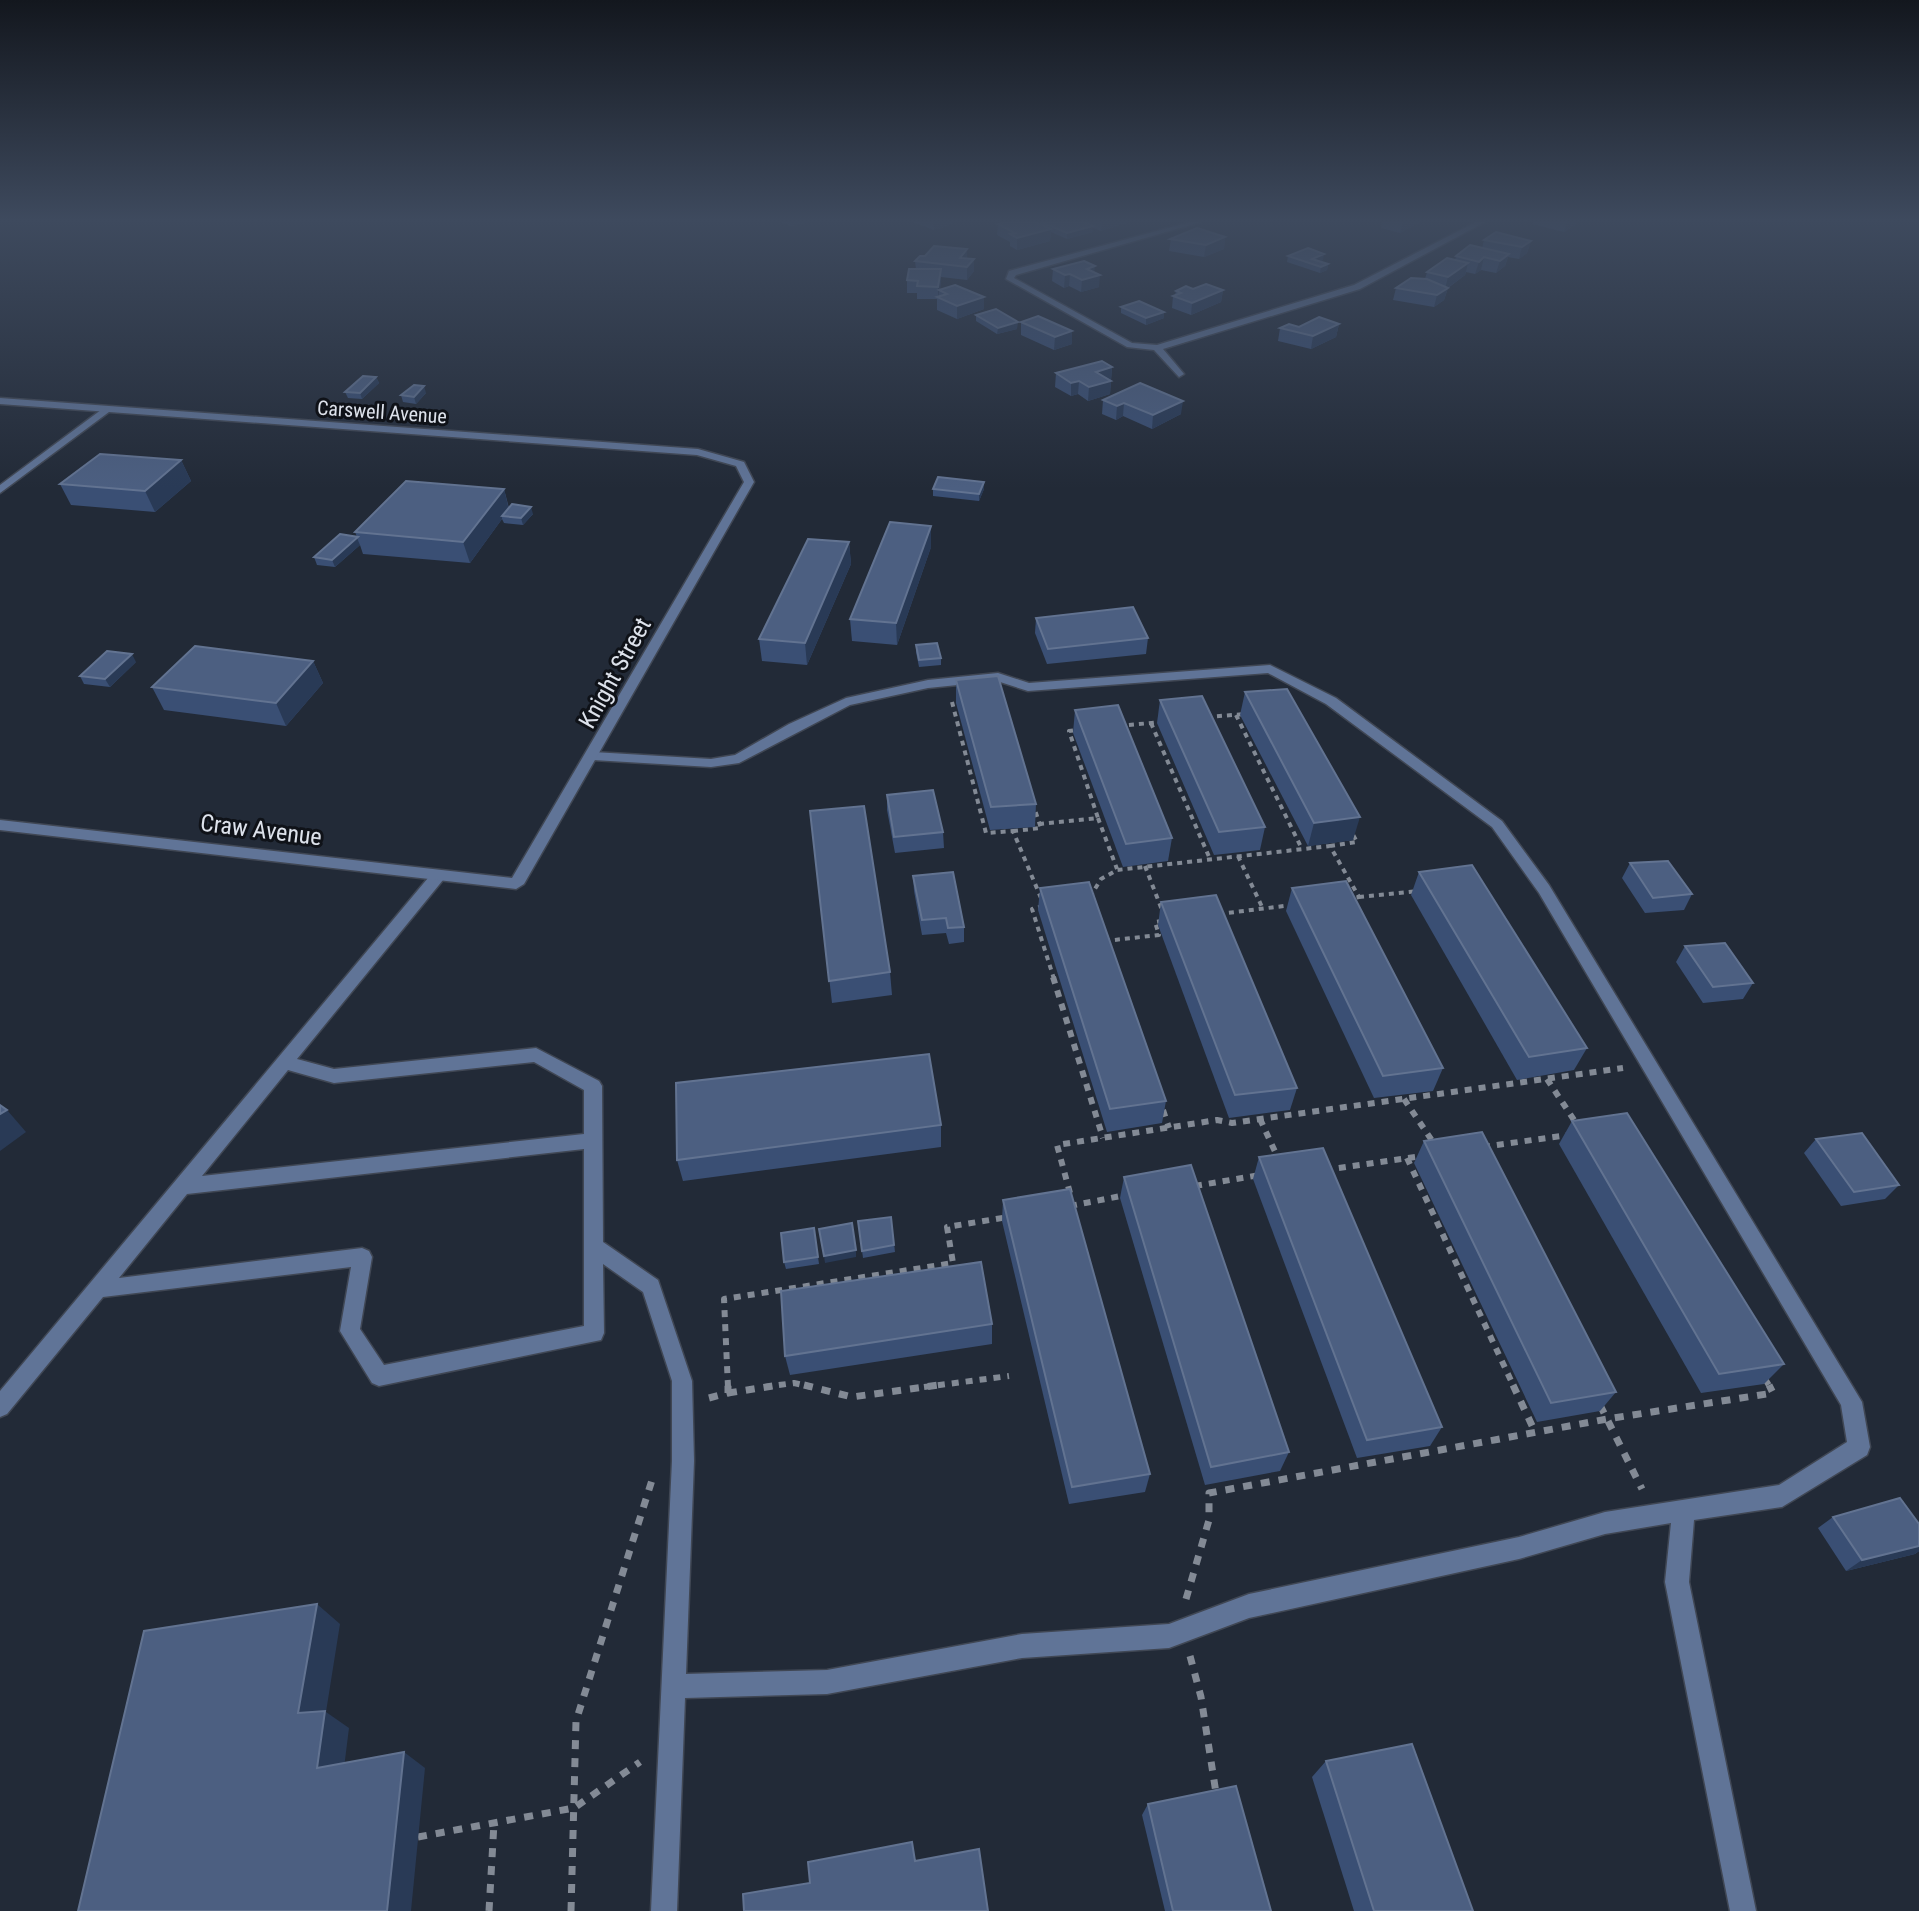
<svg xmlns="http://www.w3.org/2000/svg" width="1919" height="1911" font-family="'Roboto Condensed',sans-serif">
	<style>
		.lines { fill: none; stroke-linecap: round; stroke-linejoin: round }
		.service-casing { stroke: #404754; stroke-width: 3 }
		.minor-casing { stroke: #404754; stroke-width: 3 }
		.path-far2 { stroke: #838a95; stroke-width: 4; stroke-dasharray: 5 5; stroke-linecap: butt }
		.path-far1 { stroke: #838a95; stroke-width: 6; stroke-dasharray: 7 7; stroke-linecap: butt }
		.path { stroke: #838a95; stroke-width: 7; stroke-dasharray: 9 9; stroke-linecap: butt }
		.service { fill: #607497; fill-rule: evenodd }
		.minor { fill: #607497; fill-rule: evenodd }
		.wall { fill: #3a4f74 }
		.shaded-wall { fill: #293a56 }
		.building { fill: #4c5f81; stroke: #627391; stroke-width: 2 }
		.labels { text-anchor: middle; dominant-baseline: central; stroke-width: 6; stroke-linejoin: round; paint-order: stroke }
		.far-street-label { font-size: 20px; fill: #dde2eb; stroke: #0f1218 }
		.street-label { font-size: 24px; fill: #dde2eb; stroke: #0f1218 }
	</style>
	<rect width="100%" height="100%" fill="#222a37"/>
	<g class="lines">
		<defs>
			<g id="service">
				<polygon points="105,407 113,409 0,493 0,485"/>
				<path d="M1270,665L1336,698L1502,821L1549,885L1862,1402L1870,1447L1867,1455L1782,1507L1694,1520L1689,1582L1756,1911H1730L1665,1582L1671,1523L1605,1534L1519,1559L1249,1618L1169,1648L1022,1658L827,1694L685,1698L677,1911H651L672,1461V1381L643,1292L603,1264L604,1333L601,1340L379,1386L372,1383L340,1331L351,1267L103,1297L7,1414L0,1417V1391L433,872L438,871L446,876L443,880L297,1059L334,1069L536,1048L599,1081L602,1086L603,1242L658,1280L692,1381L694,1461L686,1674L827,1670L1022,1634L1169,1624L1249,1594L1519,1537L1605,1512L1779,1485L1847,1442L1841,1405L1539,893L1492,827L1326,704L1268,673L1028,691L997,681L928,688L850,705L739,763L711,767L593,760L586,756L593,752L711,759L735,755L789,724L846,698L928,680L998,673L1029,683ZM534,1062L584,1090V1134L202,1176L288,1070L334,1083ZM584,1149V1326L384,1365L360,1329L372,1257L369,1251L362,1248L119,1278L187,1194Z"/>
			</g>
			<g id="minor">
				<polygon points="1190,222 1201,222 1016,275 1014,278 1132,343 1157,345 1354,285 1476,222 1485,222 1360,289 1163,349 1184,374 1179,377 1154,350 1127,347 1006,279 1009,271"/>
				<polygon points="0,398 698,449 744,462 754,482 524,884 516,889 0,830 0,820 512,878 744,482 736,466 697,455 0,404"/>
			</g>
		</defs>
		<use href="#service" class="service-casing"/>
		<use href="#minor" class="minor-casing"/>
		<g class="path-far2">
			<polyline points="952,702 986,833 1013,831 1041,898"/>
			<polyline points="1236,715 1302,849"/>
			<polyline points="1207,717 1245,714"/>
			<polyline points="1151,723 1210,859"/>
			<polyline points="1119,726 1161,722"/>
			<polyline points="1098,818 1117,869"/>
			<polyline points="1039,824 1098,818 1069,731 1078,730"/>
			<polyline points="1013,831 1041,828 1035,810"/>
			<polyline points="1330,846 1357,842 1351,831"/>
			<polyline points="1238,856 1263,909"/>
			<polyline points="1145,866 1162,910"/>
			<polyline points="1090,897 1101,879 1117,870 1330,846 1359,897 1350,899"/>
			<polyline points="1359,897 1418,891"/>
			<polyline points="1043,906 1032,909 1054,979"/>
			<polyline points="1219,914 1292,905"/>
			<polyline points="1105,941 1159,935 1155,922 1161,921"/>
		</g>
		<g class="path-far1">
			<polyline points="1053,977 1103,1138"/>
			<polyline points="1547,1079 1578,1126"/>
			<polyline points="1404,1099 1435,1145"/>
			<polyline points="1163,1110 1169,1128"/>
			<polyline points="1260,1119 1278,1158"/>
			<polyline points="1483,1147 1568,1135"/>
			<polyline points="1407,1158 1514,1387"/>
			<polyline points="1325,1170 1422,1156"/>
			<polyline points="1195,1186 1260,1175"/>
			<polyline points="1070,1193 1057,1145 1217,1120 1232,1123 1623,1068"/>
			<polyline points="1070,1206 1126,1195"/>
			<polyline points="1765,1379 1770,1387"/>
			<polyline points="728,1387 724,1299 953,1263 947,1227 1008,1217"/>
			<polyline points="765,1387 794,1383 812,1387"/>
			<polyline points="924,1387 1009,1376"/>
		</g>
		<g class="path">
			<polyline points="804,1385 852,1397 939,1385"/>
			<polyline points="1513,1385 1535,1432"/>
			<polyline points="728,1393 779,1385"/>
			<polyline points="709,1398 728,1393 728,1385"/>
			<polyline points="1600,1405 1642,1489"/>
			<polyline points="1186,1599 1209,1520 1209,1493 1607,1419 1773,1393 1769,1385"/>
			<polyline points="1190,1656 1201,1697 1216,1793"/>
			<polyline points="418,1837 574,1808 640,1762"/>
			<polyline points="489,1911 494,1823"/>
			<polyline points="571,1911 576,1721 652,1480"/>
		</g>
		<use href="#service" class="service"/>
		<use href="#minor" class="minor"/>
	</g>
	<g class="wall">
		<polygon points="781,222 808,222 791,226"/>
		<polygon points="913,222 953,222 953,224 934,230"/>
		<polygon points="1041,222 1129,222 1101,231 1093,228 1093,232 1067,239 1051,232 1050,241 1017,250 1010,246 1010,242 997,235 998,224 1041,224"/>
		<polygon points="1382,222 1420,222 1400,233 1381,228"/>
		<polygon points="1533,222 1576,222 1576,224 1564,232 1532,224"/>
		<polygon points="1225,237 1224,249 1204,257 1169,251 1171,239"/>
		<polygon points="1484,240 1531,241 1527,253 1519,259 1508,257 1505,266 1496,273 1481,270 1475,274 1466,272 1465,275 1448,288 1444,300 1434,307 1393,300 1396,288 1425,279 1427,272 1455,260 1456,256 1482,248"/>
		<polygon points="1288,256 1323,260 1320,261 1328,264 1327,270 1320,273 1287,262"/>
		<polygon points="967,258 974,271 967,280 941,277 940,290 984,309 957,319 937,310 937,299 917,299 917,293 907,293 907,280 916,269 915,261"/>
		<polygon points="1053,269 1095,272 1099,287 1081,292 1069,286 1064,288 1052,281"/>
		<polygon points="1193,289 1223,290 1221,302 1191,315 1172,308 1173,296 1175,295 1176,291"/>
		<polygon points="1121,307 1164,318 1146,325 1121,313"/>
		<polygon points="976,315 1017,329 997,334 976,321"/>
		<polygon points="1021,322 1072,331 1072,344 1054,350 1021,335"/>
		<polygon points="1339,324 1336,337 1311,349 1278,341 1280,328"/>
		<polygon points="1112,367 1110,394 1088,401 1078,394 1071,396 1055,387 1056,373"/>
		<polygon points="376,377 379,383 362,399 348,398 345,392"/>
		<polygon points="1140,383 1181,414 1152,429 1123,416 1116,420 1102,414 1103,400"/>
		<polygon points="426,393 416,404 403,402 401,395"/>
		<polygon points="181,460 191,481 155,512 71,505 60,484"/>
		<polygon points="984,482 984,489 979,501 933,496 933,489"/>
		<polygon points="504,489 509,508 533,514 523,525 504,523 502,519 470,563 363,554 360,545 335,567 317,565 314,557 357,537 355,532"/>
		<polygon points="849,542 851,564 807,665 762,661 759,639"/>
		<polygon points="931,547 897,645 852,641 850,619"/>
		<polygon points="1036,618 1148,638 1146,654 1047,664 1035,633"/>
		<polygon points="916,645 941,658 941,665 919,667 916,652"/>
		<polygon points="313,661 323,683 286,726 164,710 152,687"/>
		<polygon points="136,662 110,687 84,684 80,676"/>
		<polygon points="956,680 1036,804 1035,827 990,830 956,703"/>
		<polygon points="1245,692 1353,840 1308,846 1240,715"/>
		<polygon points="1160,700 1265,827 1260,850 1214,855 1157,723"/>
		<polygon points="1075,710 1172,838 1168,861 1123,867 1073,733"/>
		<polygon points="887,795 943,832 944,848 895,853 887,810"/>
		<polygon points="810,811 890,972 892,995 832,1003"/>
		<polygon points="1630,863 1692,894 1684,910 1645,913 1622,878"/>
		<polygon points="1419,872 1587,1048 1574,1070 1517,1080 1411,895"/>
		<polygon points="913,876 964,927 964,942 949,944 946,933 922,935 914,891"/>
		<polygon points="1040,888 1166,1101 1162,1123 1107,1132 1038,910"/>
		<polygon points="1292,888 1443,1068 1433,1091 1374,1098 1286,911"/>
		<polygon points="1161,902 1297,1088 1290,1110 1229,1118 1158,925"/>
		<polygon points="1685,946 1753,983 1743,999 1703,1003 1676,962"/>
		<polygon points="1572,1121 1784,1364 1764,1384 1701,1393 1559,1144"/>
		<polygon points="941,1125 941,1147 683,1181 677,1160"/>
		<polygon points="1816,1139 1899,1185 1885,1199 1841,1206 1804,1153"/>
		<polygon points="1424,1141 1616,1392 1600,1411 1537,1422 1414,1163"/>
		<polygon points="1259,1157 1442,1427 1430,1446 1357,1458 1253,1179"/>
		<polygon points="1124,1177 1289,1452 1280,1471 1205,1485 1120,1198"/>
		<polygon points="1003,1200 1150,1474 1145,1492 1069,1504 1002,1221"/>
		<polygon points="891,1217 895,1252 863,1258 858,1221"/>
		<polygon points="814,1228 819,1264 786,1269 784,1262"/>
		<polygon points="992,1324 992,1344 790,1375 785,1356"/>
		<polygon points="1833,1517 1919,1524 1919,1551 1915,1554 1846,1571 1818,1528"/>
		<polygon points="1326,1761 1473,1911 1354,1911 1312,1777"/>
		<polygon points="1148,1804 1271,1911 1165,1911 1142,1815"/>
	</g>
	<g class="shaded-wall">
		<polygon points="790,222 808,222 791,226"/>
		<polygon points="933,222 953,222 953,224 934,230"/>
		<polygon points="1102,222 1129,222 1101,231"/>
		<polygon points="1403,222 1420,222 1400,233"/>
		<polygon points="1567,222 1576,222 1576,224 1564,232"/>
		<polygon points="1093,226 1093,232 1067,239 1067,233"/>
		<polygon points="1051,229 1050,241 1017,250 1017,238"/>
		<polygon points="1225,237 1224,249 1204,257 1206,245"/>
		<polygon points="1531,241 1527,253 1519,259 1522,247"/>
		<polygon points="967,249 967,261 960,258"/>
		<polygon points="1324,254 1323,260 1311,265 1312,259"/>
		<polygon points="1509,254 1505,266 1496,273 1500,261"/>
		<polygon points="1484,257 1481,270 1475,274 1479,262"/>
		<polygon points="974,259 974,271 967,280 967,267"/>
		<polygon points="1468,263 1465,275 1446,289 1448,288 1444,300 1434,307 1437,295 1445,289 1448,277"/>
		<polygon points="1328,264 1327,270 1320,273 1321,267"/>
		<polygon points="1095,266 1094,276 1100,275 1099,287 1081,292 1082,280 1087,269"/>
		<polygon points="941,269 941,281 938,299 938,287"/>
		<polygon points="1070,274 1069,286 1064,288 1065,275"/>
		<polygon points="1223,290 1221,302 1191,315 1192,303"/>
		<polygon points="984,297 984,309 957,319 957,306"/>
		<polygon points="1164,312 1164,318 1146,325 1146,318"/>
		<polygon points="1018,322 1017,329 997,334 998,328"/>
		<polygon points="1339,324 1336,337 1311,349 1313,336"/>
		<polygon points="1072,331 1072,344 1054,350 1055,337"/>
		<polygon points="1112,367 1111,380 1096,372"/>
		<polygon points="376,377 379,383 362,399 360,393"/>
		<polygon points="1079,381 1078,394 1071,396 1071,383"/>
		<polygon points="1111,381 1110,394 1088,401 1089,387"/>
		<polygon points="424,386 426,393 416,404 414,397"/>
		<polygon points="1183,401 1181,414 1152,429 1153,415"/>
		<polygon points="1124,403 1123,416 1116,420 1117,406"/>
		<polygon points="181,460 191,481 155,512 145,491"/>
		<polygon points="984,482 984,489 979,501 979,494"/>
		<polygon points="504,489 509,510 502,516 502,519 470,563 463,542"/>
		<polygon points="531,507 533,514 523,525 521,518"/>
		<polygon points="931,526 931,547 897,645 896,623"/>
		<polygon points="357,538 360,545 335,567 332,560"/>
		<polygon points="849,542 851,564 807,665 805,643"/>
		<polygon points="132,654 136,662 110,687 105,679"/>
		<polygon points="313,661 323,683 286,726 276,703"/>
		<polygon points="1360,817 1353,840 1308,846 1314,823"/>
		<polygon points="7,1110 26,1132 0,1151 0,1114"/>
		<polygon points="856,1250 856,1257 825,1263 824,1256"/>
		<polygon points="1919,1546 1919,1551 1915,1554 1846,1571 1862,1560"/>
		<polygon points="317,1604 340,1624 326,1712 349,1728 342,1784 317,1768 298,1713"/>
		<polygon points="404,1752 425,1768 411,1911 387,1911"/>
	</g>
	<g class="building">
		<polygon points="1005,222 1036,222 1051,229 1017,238 1010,234 1015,233 998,224"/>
		<polygon points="1041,222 1084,222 1093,226 1067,233"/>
		<polygon points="1197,228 1225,237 1206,245 1170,239"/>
		<polygon points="1496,232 1531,241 1522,247 1484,240"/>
		<polygon points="1470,245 1509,254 1500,261 1484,257 1479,262 1456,256"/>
		<polygon points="934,246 967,249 960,258 974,259 967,267 915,261 920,256 925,256"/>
		<polygon points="1308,248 1324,254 1312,259 1328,264 1321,267 1288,256"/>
		<polygon points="1447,258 1468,263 1448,277 1427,272"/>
		<polygon points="1084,261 1095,266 1087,269 1100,275 1082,280 1070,274 1065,275 1053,269"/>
		<polygon points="909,269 941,269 938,287 917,286 918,281 907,280"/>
		<polygon points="1411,278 1427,279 1448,288 1437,295 1396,288"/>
		<polygon points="1206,284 1223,290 1192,303 1173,296 1181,293 1176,291 1186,286 1193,289"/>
		<polygon points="955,285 984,297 957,306 937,297 947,294 939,290"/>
		<polygon points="1139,301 1164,312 1146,318 1121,307"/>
		<polygon points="996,309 1018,322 998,328 976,315"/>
		<polygon points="1038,316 1072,331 1055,337 1021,322"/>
		<polygon points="1319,317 1339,324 1313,336 1280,328 1289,324 1299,327"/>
		<polygon points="1102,361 1112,367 1096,372 1111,381 1089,387 1079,381 1071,383 1056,373"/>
		<polygon points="363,376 376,377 360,393 345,392"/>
		<polygon points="1140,383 1183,401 1153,415 1124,403 1117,406 1103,400"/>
		<polygon points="414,385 424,386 414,397 401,395"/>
		<polygon points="100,454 181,460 145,491 60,484"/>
		<polygon points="938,477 984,482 979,494 933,489"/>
		<polygon points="406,481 504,489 463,542 355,532"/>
		<polygon points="512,504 531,507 521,518 502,516"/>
		<polygon points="890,522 931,526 896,623 850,619"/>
		<polygon points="340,534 358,537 332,560 314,557"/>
		<polygon points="808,539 849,542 805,643 759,639"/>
		<polygon points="1133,607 1148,638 1048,649 1036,618"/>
		<polygon points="937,643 941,658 919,660 916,645"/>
		<polygon points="195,646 313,661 276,703 152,687"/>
		<polygon points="107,651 132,654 105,679 80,676"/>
		<polygon points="998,676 1036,804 991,807 956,680"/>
		<polygon points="1287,689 1360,817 1314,823 1245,692"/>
		<polygon points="1202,696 1265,827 1219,832 1160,700"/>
		<polygon points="1118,705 1172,838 1126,844 1075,710"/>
		<polygon points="933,790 943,832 894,837 887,795"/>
		<polygon points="864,806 890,972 829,981 810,811"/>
		<polygon points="1668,861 1692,894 1653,898 1630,863"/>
		<polygon points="1472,865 1587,1048 1529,1057 1419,872"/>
		<polygon points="953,872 964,927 948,928 946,918 922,920 913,876"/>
		<polygon points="1346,881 1443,1068 1383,1076 1292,888"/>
		<polygon points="1089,882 1166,1101 1110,1109 1040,888"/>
		<polygon points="1216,895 1297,1088 1235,1095 1161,902"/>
		<polygon points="1725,943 1753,983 1713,987 1685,946"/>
		<polygon points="929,1054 941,1125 677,1160 676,1083"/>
		<polygon points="0,1105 7,1110 0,1114"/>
		<polygon points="1627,1113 1784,1364 1719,1374 1572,1121"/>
		<polygon points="1482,1132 1616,1392 1551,1403 1424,1141"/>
		<polygon points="1862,1133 1899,1185 1854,1192 1816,1139"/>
		<polygon points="1323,1148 1442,1427 1367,1440 1259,1157"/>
		<polygon points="1191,1165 1289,1452 1211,1467 1124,1177"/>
		<polygon points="1070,1189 1150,1474 1072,1487 1003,1200"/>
		<polygon points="891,1217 894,1245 862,1251 858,1221"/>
		<polygon points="852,1223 856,1250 824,1256 819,1229"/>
		<polygon points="814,1228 818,1257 784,1262 781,1233"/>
		<polygon points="981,1262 992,1324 785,1356 781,1291"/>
		<polygon points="1900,1498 1919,1524 1919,1546 1862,1560 1833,1517"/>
		<polygon points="317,1604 298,1713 325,1711 317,1768 404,1752 387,1911 78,1911 144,1631"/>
		<polygon points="1412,1744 1473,1911 1374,1911 1326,1761"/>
		<polygon points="1236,1786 1271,1911 1173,1911 1148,1804"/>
		<polygon points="912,1842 915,1861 979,1849 988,1911 744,1911 743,1894 810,1883 808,1862"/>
	</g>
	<linearGradient id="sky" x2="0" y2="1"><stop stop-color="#13171e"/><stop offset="0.45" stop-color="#3e4a5e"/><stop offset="1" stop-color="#3e4a5e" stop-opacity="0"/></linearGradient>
	<rect width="1919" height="489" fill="url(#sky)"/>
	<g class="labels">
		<g class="far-street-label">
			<text transform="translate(382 412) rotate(4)">Carswell Avenue</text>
		</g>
		<g class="street-label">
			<text transform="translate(615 673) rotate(-61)">Knight Street</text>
			<text transform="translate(261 830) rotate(7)">Craw Avenue</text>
		</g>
	</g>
</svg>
